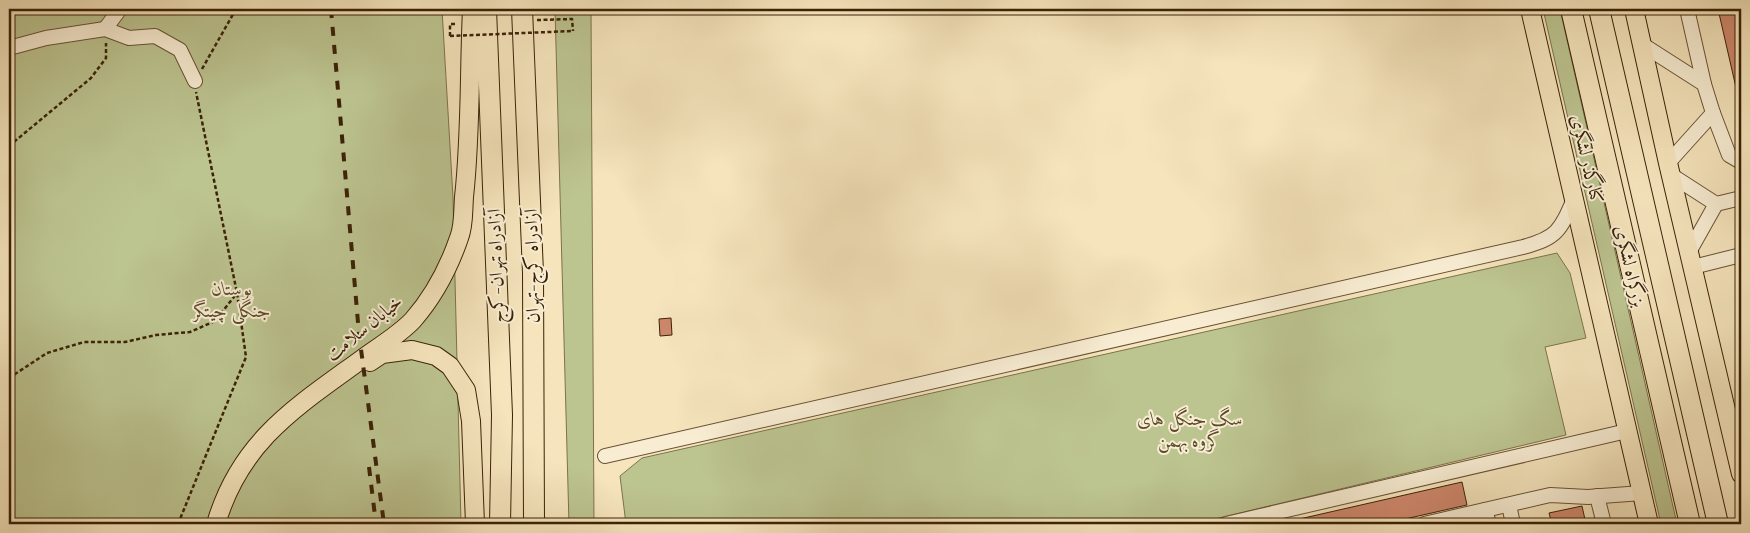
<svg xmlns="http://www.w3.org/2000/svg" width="1750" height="533" font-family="'Libre Bodoni',Amiri,serif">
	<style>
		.green { fill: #bcc490; stroke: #7c734c }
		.building { fill: #ce886d; stroke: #3b2207 }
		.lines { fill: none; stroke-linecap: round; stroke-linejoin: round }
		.minor-casing { stroke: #6a5234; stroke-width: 16 }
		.major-casing { stroke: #3b2207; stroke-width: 20 }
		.highway-casing { stroke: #3b2207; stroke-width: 22 }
		.path { stroke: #3b2207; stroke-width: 2.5; stroke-dasharray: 4 2.5; stroke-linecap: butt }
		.minor { stroke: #f8edd3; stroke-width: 14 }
		.major { stroke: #f5e4bc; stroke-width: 18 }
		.highway { stroke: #f5e4bc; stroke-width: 20 }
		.rail { stroke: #3b2207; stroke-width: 4; stroke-dasharray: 9 9; stroke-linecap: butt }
		.path-bridge { stroke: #3b2207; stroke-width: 2.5; stroke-dasharray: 4 2.5; stroke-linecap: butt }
		.labels { text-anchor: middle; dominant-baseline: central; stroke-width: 4; stroke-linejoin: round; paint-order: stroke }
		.street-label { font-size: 19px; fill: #3b2207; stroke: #f8edd3 }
		.park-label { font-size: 19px; font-style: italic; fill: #5b4a29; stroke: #f8edd3 }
	</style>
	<rect width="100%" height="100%" fill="#f5e4bc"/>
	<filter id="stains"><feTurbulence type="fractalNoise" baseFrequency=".004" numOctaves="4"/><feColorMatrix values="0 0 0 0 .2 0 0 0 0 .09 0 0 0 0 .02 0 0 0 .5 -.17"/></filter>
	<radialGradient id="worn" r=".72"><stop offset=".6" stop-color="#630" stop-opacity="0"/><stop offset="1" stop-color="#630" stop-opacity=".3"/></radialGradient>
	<g class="green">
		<polygon points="9,9 442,9 453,198 461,524 9,524"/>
		<polygon points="555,9 591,9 594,524 569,524"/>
		<polygon points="1543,9 1560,9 1677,524 1661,524"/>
		<polygon points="1557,253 1570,273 1586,338 1545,347 1566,435 1194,524 626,524 620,476 642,458"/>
	</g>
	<g class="building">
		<polygon points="1718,9 1741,9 1741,91 1737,92"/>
		<polygon points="671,318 672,335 660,336 659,319"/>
		<polygon points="1462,482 1467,505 1383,524 1295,524 1295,520"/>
		<polygon points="1582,506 1586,524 1552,524 1549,513"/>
	</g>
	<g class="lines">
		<defs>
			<g id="minor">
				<polyline points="1687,9 1704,84"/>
				<polyline points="105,29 120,9"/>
				<polyline points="1643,45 1704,84 1713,113 1668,163"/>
				<polyline points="9,48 46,38 105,29 129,38 155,36 180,50 195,81"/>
				<polyline points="1713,113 1729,155 1741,162"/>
				<polyline points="1671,175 1716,204 1741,198"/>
				<polyline points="1689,252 1716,204"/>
				<polyline points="1693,267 1741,255"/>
				<path d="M605,456L1523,247C1557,238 1560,231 1574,199"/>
				<polyline points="1597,496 1604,524"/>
				<polyline points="1509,505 1513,524"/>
				<polyline points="1485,510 1489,524"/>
				<polyline points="1226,524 1627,431"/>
				<polyline points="1424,524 1550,495 1588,497 1642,493"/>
			</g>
			<g id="major">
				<polyline points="1530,9 1649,524"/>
				<polyline points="1634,9 1668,163 1741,474"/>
				<polyline points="370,362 382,354 412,350 436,356 450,366 466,390 471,421 475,524"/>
				<path d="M216,524C240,441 296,407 362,359C378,347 399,335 413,320C433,297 449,267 459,238C464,226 463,210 464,197C471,135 469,71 472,9"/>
			</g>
			<g id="highway">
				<polyline points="486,9 502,415 500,524"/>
				<polyline points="522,9 533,273 534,524"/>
				<polyline points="1571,9 1690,524"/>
				<polyline points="1599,9 1718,524"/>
			</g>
		</defs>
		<use href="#minor" class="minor-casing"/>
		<use href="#major" class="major-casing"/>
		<use href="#highway" class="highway-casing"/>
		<g class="path">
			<polyline points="537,20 572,19 573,31"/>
			<polyline points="450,36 450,24 457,24"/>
			<polyline points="202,69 236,9"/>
			<polyline points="9,146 91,78 106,58 106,43"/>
			<polyline points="9,378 47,353 84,342 125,342 156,335 190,332 215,321 237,293"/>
			<polyline points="178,524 246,357 237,293 196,92"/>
		</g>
		<use href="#minor" class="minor"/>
		<use href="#major" class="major"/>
		<use href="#highway" class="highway"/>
		<g class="rail">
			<polyline points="331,9 359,334 384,524"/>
			<polyline points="369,467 376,524"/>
		</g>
		<polyline class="path-bridge" points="450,36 573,31"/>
	</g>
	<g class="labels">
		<g class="street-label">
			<text transform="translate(1587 159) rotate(77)">کنارگذر لشگری</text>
			<text transform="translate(496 266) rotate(-92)">آزادراه تهران-کرج</text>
			<text transform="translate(532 266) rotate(-91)">آزادراه کرج-تهران</text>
			<text transform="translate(1630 266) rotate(77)">بزرگراه لشگری</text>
			<text transform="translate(364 328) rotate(-39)">خیابان سلامت</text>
		</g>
		<g class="park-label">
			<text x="232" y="289">بوستان<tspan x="232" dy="22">جنگلی چیتگر</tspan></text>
			<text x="1190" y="419">سگ جنگل های<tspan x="1190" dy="22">گروه بهمن</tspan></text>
		</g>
	</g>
	<rect width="1750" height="533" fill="none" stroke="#f5e4bc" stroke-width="30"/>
	<rect x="10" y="10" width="1730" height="513" fill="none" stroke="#3b2207" stroke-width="2.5"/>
	<rect x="15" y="15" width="1720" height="503" fill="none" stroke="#3b2207"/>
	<rect width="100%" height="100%" filter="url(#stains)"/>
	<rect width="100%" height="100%" fill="url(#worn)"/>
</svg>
